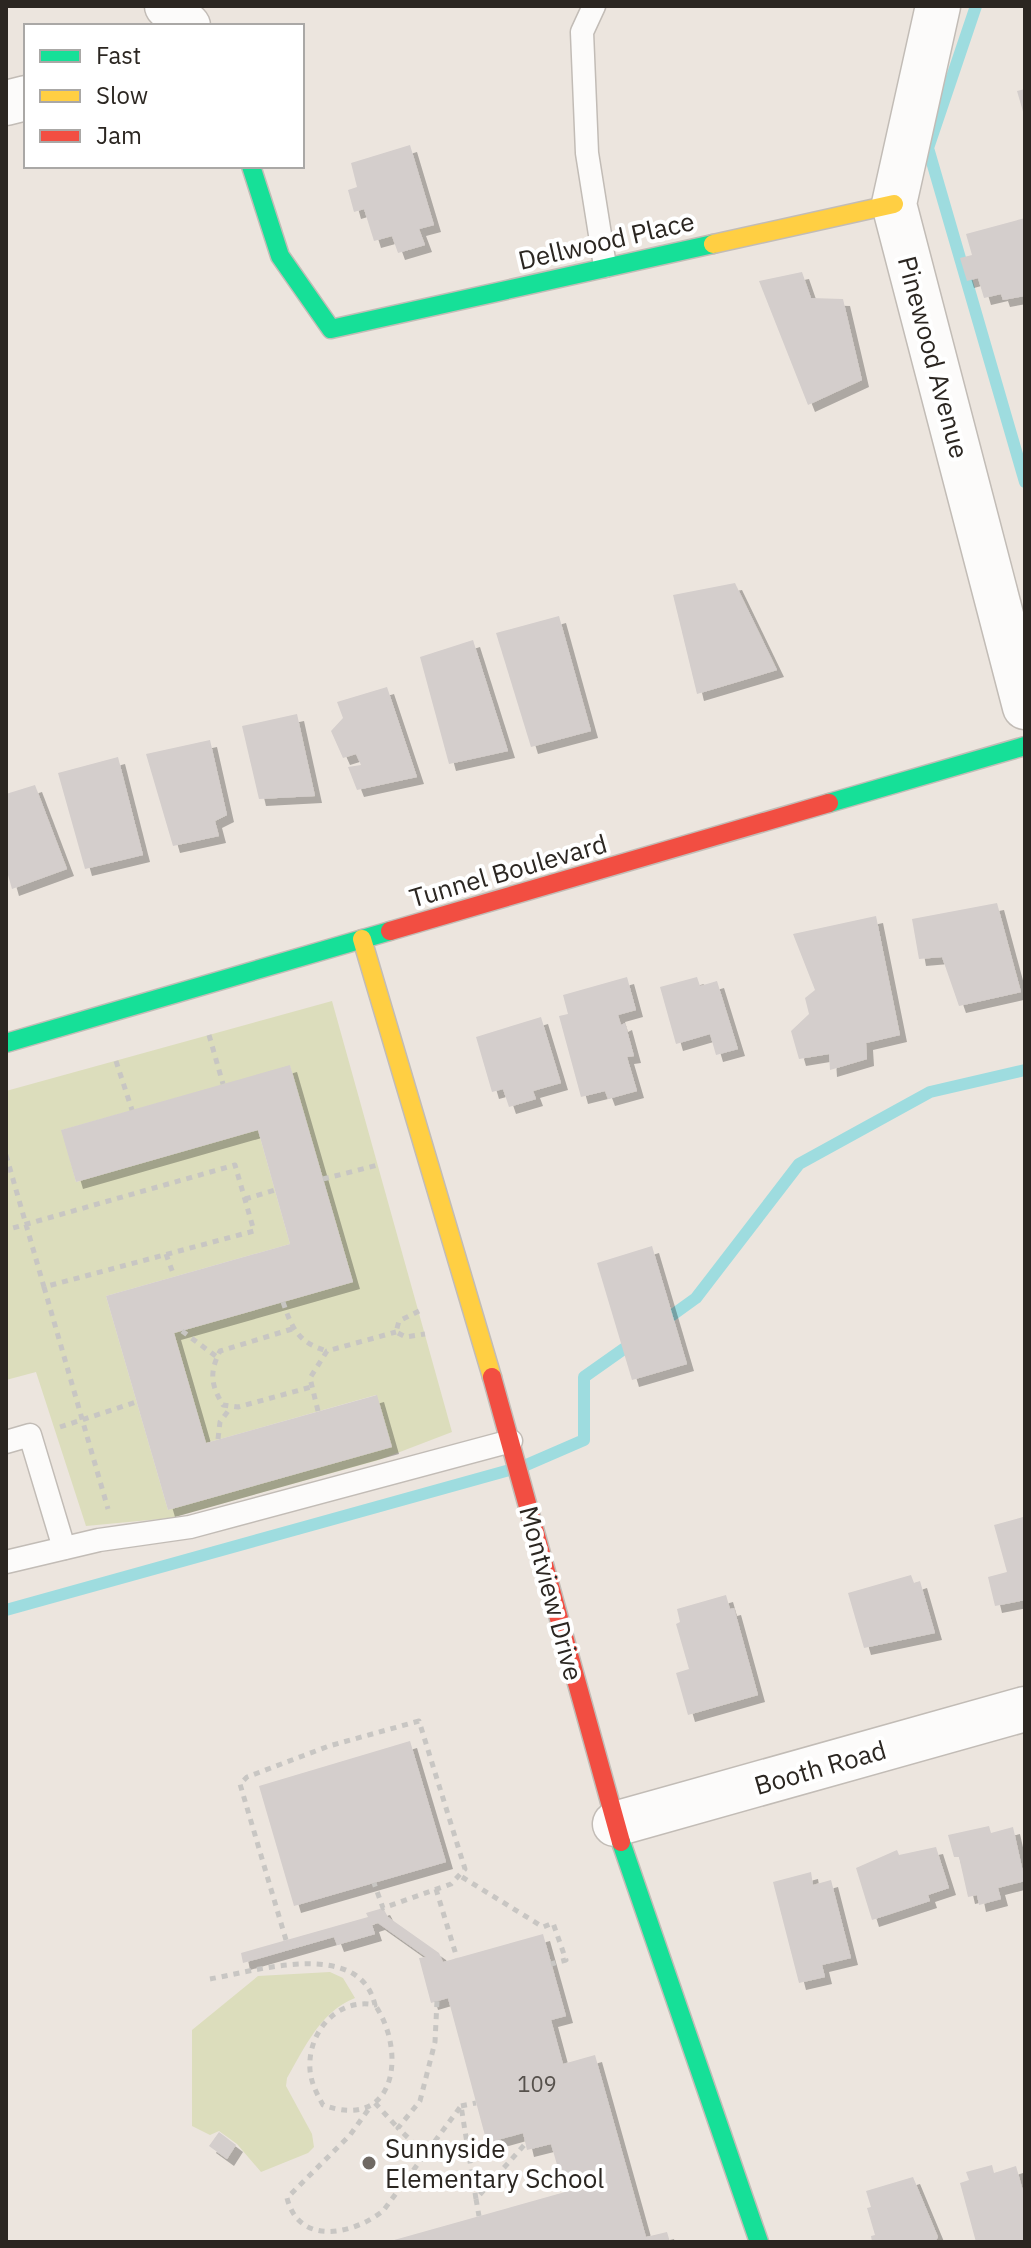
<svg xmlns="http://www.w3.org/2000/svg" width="1031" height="2248" font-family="'IBM Plex Sans',sans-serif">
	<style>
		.green { fill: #dcddbc; fill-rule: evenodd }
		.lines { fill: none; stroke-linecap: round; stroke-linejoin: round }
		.stream { stroke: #9edcdf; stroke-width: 12 }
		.building { fill: #d4cecc; filter: url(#shadow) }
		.lane-casing { stroke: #c2bcb6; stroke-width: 25 }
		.street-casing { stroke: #c2bcb6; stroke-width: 47 }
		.fast-casing { stroke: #c2bcb6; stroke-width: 21 }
		.slow-casing { stroke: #c2bcb6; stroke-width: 21 }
		.jam-casing { stroke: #c2bcb6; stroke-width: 21 }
		.path { stroke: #c8c6c3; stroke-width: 5; stroke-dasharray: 6 6; stroke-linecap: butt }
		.lane { stroke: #fcfbfa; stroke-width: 22 }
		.street { stroke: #fcfbfa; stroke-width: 44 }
		.fast { stroke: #16e098; stroke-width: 18 }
		.slow { stroke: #ffcf43; stroke-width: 18 }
		.jam { stroke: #f24e42; stroke-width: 18 }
		.poi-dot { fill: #6f6963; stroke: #fff; stroke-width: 3 }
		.labels { text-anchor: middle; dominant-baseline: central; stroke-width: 8; stroke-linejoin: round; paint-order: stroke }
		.number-label { font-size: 22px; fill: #56514c }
		.street-label { font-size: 26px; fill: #2b2621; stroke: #fff }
		.poi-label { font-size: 26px; fill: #2b2621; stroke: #fff; text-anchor: start }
	</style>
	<defs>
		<filter id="shadow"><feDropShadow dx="7" dy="7" stdDeviation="0" flood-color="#0004"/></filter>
	</defs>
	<rect width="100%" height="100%" fill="#ece5de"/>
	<g class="green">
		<path d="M332,1001L452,1432L379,1460L171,1518L86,1526L36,1372L6,1380V1091ZM290,1066L353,1282L174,1333L206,1443L376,1395L391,1447L168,1510L106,1296L290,1244L258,1130L76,1182L62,1130Z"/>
		<path d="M330,1972L343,1978L355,1998C320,2012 305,2047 287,2078L286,2086L312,2134L314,2147L308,2153L261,2172L237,2144L219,2131L210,2135L192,2126V2030L258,1976Z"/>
	</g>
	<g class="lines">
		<g class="stream">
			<polyline points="976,6 928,148 1025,482"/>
			<polyline points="660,1324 696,1298 799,1164 930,1092 1025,1070"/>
			<polyline points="6,1610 524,1466 584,1440 584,1377 635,1341"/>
		</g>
	</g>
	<g class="building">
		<polygon points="1025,89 1025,115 1024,115 1017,91"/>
		<polygon points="410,145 434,225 419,229 425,245 398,253 392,236 374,241 364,209 354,212 348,190 357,187 351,163"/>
		<polygon points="1025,218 1025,296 1003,300 1001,294 984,298 978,278 967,281 960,258 972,255 966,234"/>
		<polygon points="802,272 811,298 843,299 862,380 808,405 759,281"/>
		<polygon points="735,583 777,670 697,694 673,595"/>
		<polygon points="559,616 591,731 531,747 496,633"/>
		<polygon points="473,640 508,751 449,764 420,657"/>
		<polygon points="387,687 417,777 357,790 348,767 361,765 356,754 343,758 331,731 343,718 337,702"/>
		<polygon points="297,714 315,796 259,799 242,726"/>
		<polygon points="210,740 227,815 215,821 219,836 173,846 146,754"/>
		<polygon points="118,757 143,855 85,869 58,773"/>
		<polygon points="35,785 67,869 12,889 6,868 6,794"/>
		<polygon points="997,903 1021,992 959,1006 942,957 919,959 912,919"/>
		<polygon points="876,916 900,1035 866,1043 867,1059 830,1070 829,1054 799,1059 791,1031 809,1014 805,998 815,990 793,934"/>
		<polygon points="627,977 636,1010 618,1015 621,1025 625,1023 634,1056 627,1057 637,1091 608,1099 605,1091 581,1097 559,1016 568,1014 563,995"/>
		<polygon points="697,977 700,986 717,981 738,1049 716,1055 710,1034 676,1044 660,987"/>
		<polygon points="541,1017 561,1083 533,1091 536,1099 509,1107 503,1089 492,1092 476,1037"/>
		<polygon points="290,1065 353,1282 174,1333 206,1443 377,1395 392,1447 168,1510 106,1296 290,1244 258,1130 76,1182 61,1130"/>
		<polygon points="652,1246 687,1364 632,1380 597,1263"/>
		<polygon points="1023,1517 1025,1600 995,1606 988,1577 1007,1572 994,1525"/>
		<polygon points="911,1575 914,1583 920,1581 935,1633 864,1648 848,1593"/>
		<polygon points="726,1595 730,1609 734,1608 758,1695 688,1715 676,1673 689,1669 676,1624 680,1622 677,1609"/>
		<polygon points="410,1741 446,1862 294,1906 259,1786"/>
		<polygon points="989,1826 991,1833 1013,1827 1025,1881 998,1888 1001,1899 979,1905 977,1895 968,1897 959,1857 954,1857 948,1835"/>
		<polygon points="936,1847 949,1888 928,1895 930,1901 872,1920 856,1868 897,1850 899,1855"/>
		<polygon points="811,1872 813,1885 831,1880 851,1958 822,1965 825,1977 799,1983 773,1882"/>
		<polygon points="383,1908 388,1917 439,1953 443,1962 543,1934 566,2016 551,2020 563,2064 595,2055 646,2237 667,2232 670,2242 387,2242 565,2192 551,2144 527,2150 523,2133 487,2143 448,1998 431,2003 419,1958 426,1957 378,1923 372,1925 375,1934 337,1945 334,1937 243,1963 241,1953 368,1917 366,1913"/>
		<polygon points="219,2132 236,2145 227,2159 209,2146"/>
		<polygon points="992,2165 994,2173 1016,2166 1025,2198 1025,2242 976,2242 960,2183 969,2180 966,2172"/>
		<polygon points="913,2177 938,2237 935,2242 872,2242 871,2236 875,2235 867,2208 871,2207 866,2191"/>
	</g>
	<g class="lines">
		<defs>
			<g id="lane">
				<polyline points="594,6 582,32 587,153 605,266"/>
				<polyline points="6,1442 30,1435 64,1548"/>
				<polyline points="6,1562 99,1540 190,1527 511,1441"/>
			</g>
			<g id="street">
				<polyline points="167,6 188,26"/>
				<polyline points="938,6 894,204 1025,707"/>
				<polyline points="6,103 26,98"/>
				<polyline points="615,1824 1025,1709"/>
			</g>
			<g id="fast">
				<polyline points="251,166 280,256 331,329 713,244"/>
				<polyline points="829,803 1025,746"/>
				<polyline points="6,1043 390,931"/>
				<polyline points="621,1842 759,2242"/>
			</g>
			<g id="slow">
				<polyline points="713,244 894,204"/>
				<polyline points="362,939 492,1377"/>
			</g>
			<g id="jam">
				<polyline points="390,931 829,803"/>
				<polyline points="492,1377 621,1842"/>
			</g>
		</defs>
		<use href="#lane" class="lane-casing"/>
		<use href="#street" class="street-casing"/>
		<use href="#fast" class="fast-casing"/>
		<use href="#slow" class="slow-casing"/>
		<use href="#jam" class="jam-casing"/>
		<g class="path">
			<polyline points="209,1035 223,1084"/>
			<polyline points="116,1061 132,1110"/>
			<polyline points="6,1155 44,1287 254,1231 235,1165 27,1224 6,1230"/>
			<polyline points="323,1179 378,1165"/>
			<polyline points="245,1199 275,1190"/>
			<polyline points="166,1254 174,1276"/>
			<polyline points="44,1287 108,1509"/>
			<path d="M283,1302C292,1329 299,1343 327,1351"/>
			<polyline points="419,1311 399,1321 396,1332 406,1337 425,1334"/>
			<path d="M292,1329L220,1351C209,1373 211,1385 223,1405L238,1407L311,1387"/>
			<polyline points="182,1331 217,1357"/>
			<polyline points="318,1411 310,1378 327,1351 396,1332"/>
			<polyline points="60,1427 136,1402"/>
			<polyline points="218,1439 220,1422 231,1407"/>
			<polyline points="462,1877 543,1927 553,1923 566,1960 551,1964"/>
			<polyline points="436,1889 457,1958"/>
			<polyline points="286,1940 240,1784 247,1777 329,1746 419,1721 465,1869 451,1884 383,1908 374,1883"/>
			<path d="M210,1979C255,1971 360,1938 375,2005C338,1997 307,2032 310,2070C311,2083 317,2094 323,2105C396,2132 407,2052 375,2005"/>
			<polyline points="375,2103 398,2128"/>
			<polyline points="461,2106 476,2103"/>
			<path d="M368,2110L350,2135L287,2198C299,2246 352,2235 383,2211L461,2106L476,2199L526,2143"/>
			<polyline points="425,2154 398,2128 420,2101 435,2042 437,2001"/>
			<polyline points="476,2199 479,2216"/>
		</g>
		<use href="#lane" class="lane"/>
		<use href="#street" class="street"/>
		<use href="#fast" class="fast"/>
		<use href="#slow" class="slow"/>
		<use href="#jam" class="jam"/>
	</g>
	<circle class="poi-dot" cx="369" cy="2163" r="8"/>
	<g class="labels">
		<g class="number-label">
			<text x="537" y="2083">109</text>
		</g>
		<g class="street-label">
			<text transform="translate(606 240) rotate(-13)">Dellwood Place</text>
			<text transform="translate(934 357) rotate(75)">Pinewood Avenue</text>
			<text transform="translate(508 870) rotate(-16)">Tunnel Boulevard</text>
			<text transform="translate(552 1593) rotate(75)">Montview Drive</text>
			<text transform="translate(820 1767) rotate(-16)">Booth Road</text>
		</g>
		<g class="poi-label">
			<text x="385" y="2148">Sunnyside<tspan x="385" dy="30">Elementary School</tspan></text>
		</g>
	</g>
	<rect width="1031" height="2248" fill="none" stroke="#2b2621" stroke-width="16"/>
	<rect x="24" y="24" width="280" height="144" fill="#ffffff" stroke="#aaa8a6" stroke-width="2"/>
	<rect x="40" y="50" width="40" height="12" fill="#16e098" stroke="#aaa8a6" stroke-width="2"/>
	<text x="96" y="64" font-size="24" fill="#2b2621">Fast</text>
	<rect x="40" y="90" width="40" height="12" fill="#ffcf43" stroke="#aaa8a6" stroke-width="2"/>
	<text x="96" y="104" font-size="24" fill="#2b2621">Slow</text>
	<rect x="40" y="130" width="40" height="12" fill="#f24e42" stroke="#aaa8a6" stroke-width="2"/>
	<text x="96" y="144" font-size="24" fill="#2b2621">Jam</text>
</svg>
